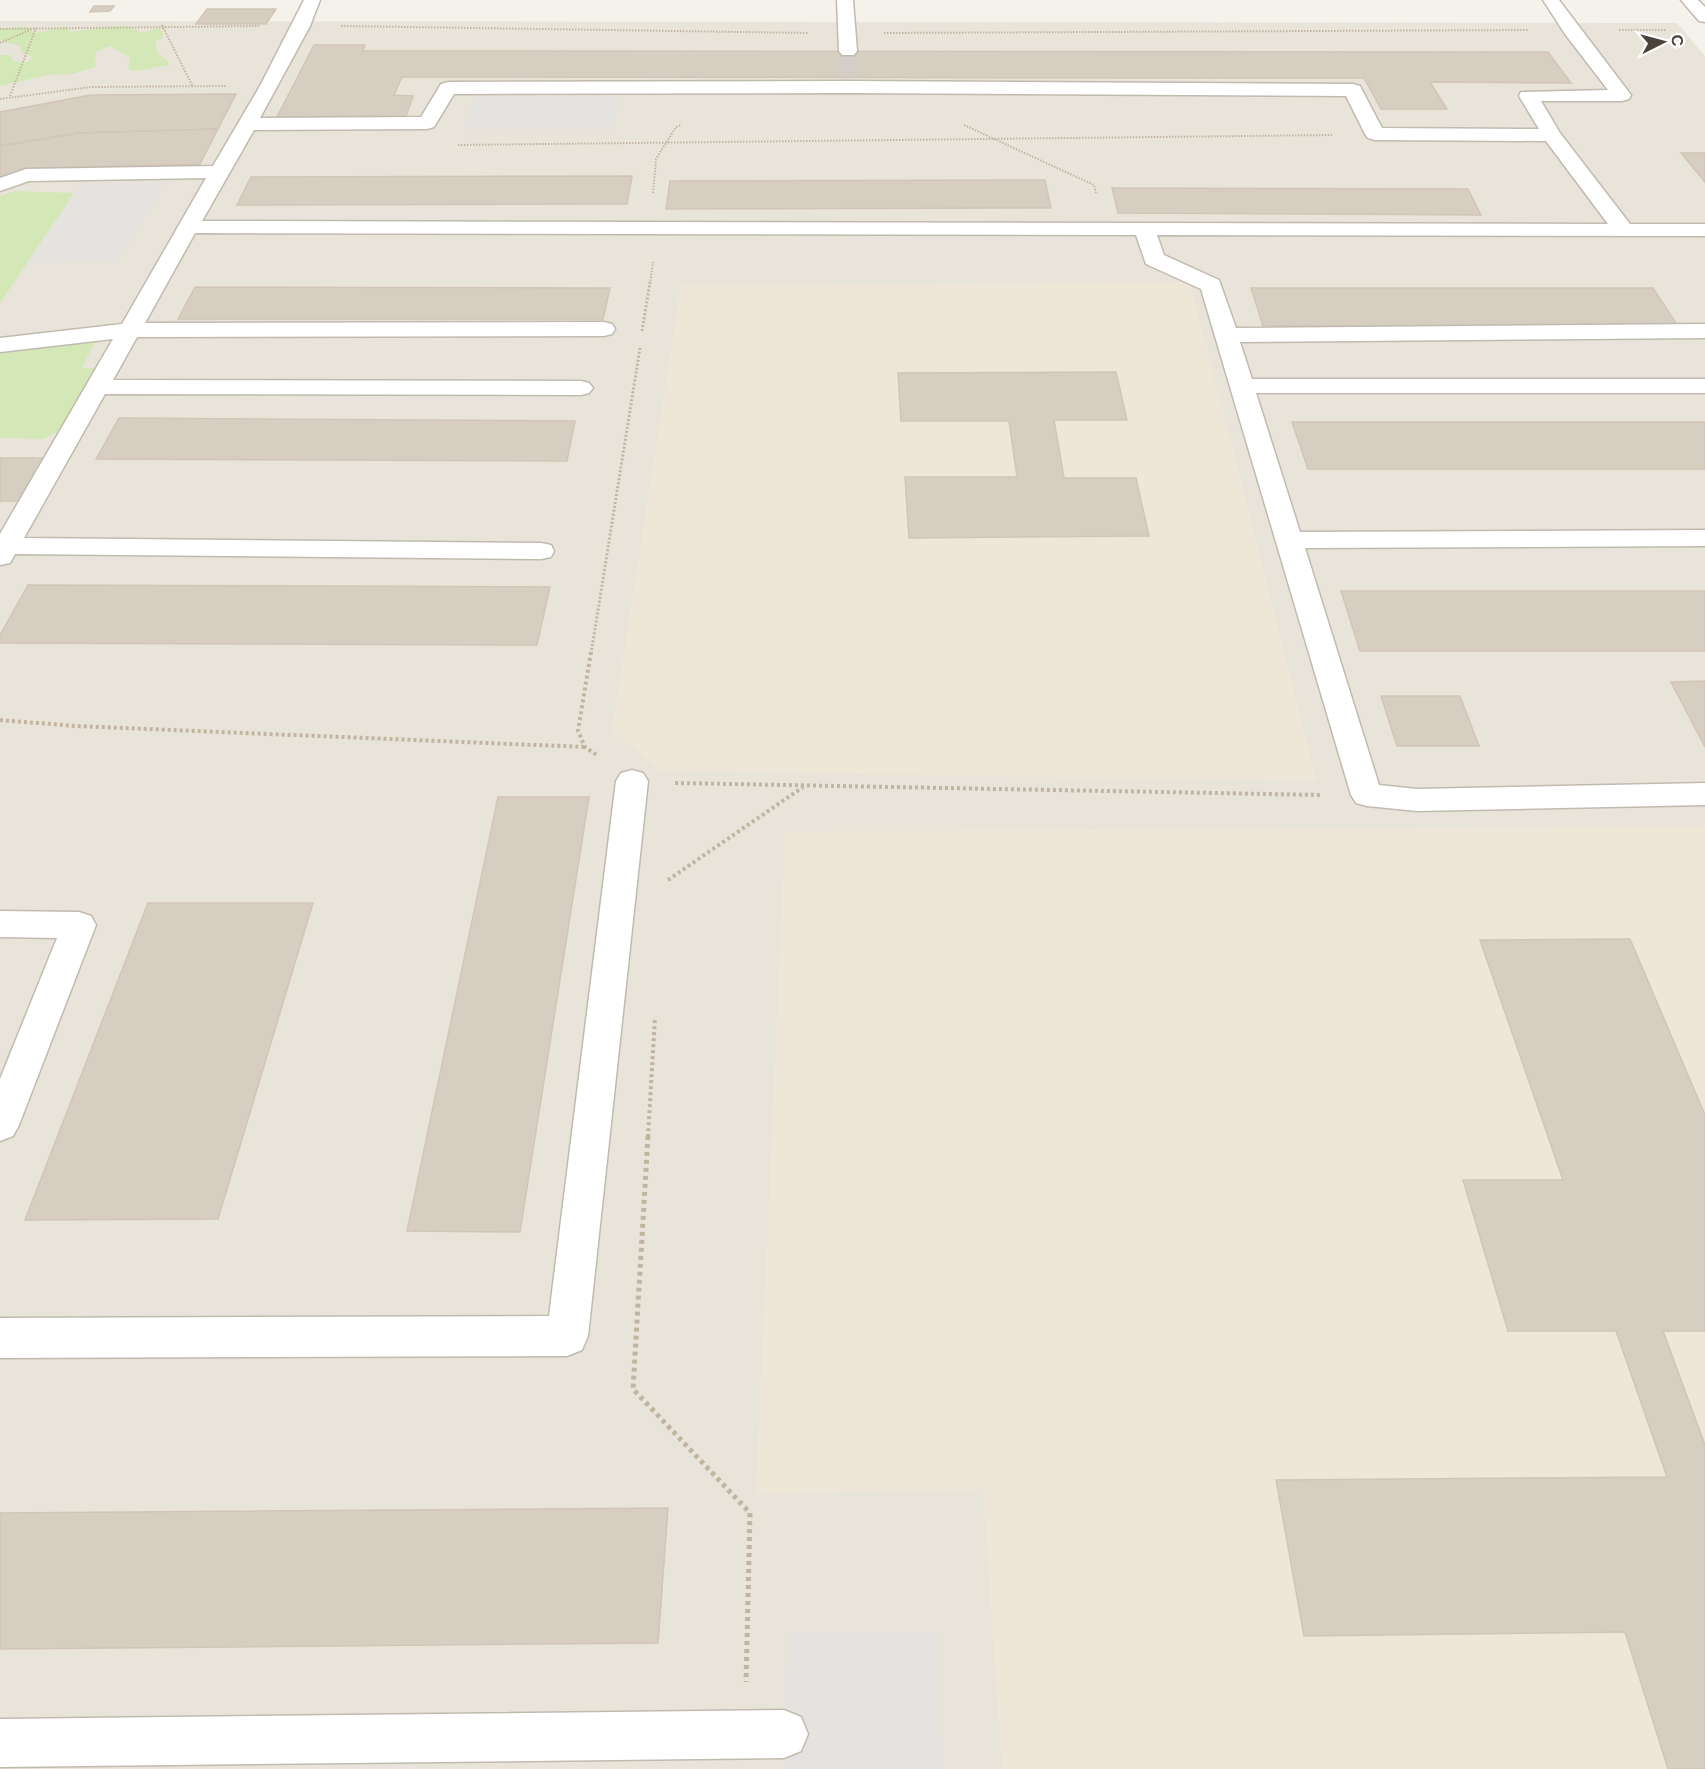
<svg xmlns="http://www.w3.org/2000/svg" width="1705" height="1769" font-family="Helvetica,sans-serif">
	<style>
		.residential { fill: #e9e4da }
		.education { fill: #eee6d7 }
		.green { fill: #d4e8b7 }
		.parking { fill: #e5e3e0 }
		.building { fill: #d7cec2; stroke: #d2c5b5; stroke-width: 1.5 }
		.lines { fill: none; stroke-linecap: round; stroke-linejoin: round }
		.minor-tunnel { stroke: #d3cfc8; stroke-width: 20; stroke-dasharray: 20 10; stroke-linecap: butt }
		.minor-casing { stroke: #c1baaf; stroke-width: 3 }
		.path-far3 { stroke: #c2b5a0; stroke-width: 2; stroke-dasharray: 1.5 1.5; stroke-linecap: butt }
		.path-far2 { stroke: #c2b5a0; stroke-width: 3; stroke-dasharray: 2 2; stroke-linecap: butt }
		.path-far1 { stroke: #c2b5a0; stroke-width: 4; stroke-dasharray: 3 3; stroke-linecap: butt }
		.path { stroke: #c2b5a0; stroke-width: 5; stroke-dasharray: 4 4; stroke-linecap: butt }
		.minor { fill: #fff; fill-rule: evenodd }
	</style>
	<rect width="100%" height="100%" fill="#f5f2ec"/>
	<polygon class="residential" points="0,21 1677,23 1705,56 1705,1769 0,1769"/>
	<g class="education">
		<polygon points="1190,282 1317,781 661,771 612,730 681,286"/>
		<polygon points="1705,826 1705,1769 1002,1769 983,1489 756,1494 785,832"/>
	</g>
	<g class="green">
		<path d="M115,26L132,27L141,33L156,28L163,31V38L155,41L159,54L167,60L169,65C152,67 146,72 128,70L130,58L110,46L96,52L95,67L73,74L47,75L0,86V55H11L13,61L25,63L34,57L22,53L20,46L0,41V28L27,27L34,33L65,27L71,32Z"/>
		<polygon points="15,191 75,193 0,303 0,196"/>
		<polygon points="96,340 82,368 97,368 61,429 44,439 0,438 0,352"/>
	</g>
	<g class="parking">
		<polygon points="475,97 620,97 613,129 462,129"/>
		<polygon points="81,183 165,183 117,262 27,263"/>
		<polygon points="937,1632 942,1769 784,1769 787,1633"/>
	</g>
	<g class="building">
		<polygon points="94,6 114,6 110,11 90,12"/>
		<polygon points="207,9 276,9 266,24 196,24"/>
		<polygon points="314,45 365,45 363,51 1548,52 1571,83 1430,82 1447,109 1381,109 1364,78 402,77 394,95 413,96 406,116 277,117"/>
		<polygon points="236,94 218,129 79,133 0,146 0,112 90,95"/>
		<polygon points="218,129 200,164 39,168 0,179 0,146 79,133"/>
		<polygon points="1681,153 1705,153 1705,182"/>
		<polygon points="632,176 627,204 237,205 251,177"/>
		<polygon points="1045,180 1051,208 666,209 670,181"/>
		<polygon points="1112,188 1468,189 1481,215 1118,213"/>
		<polygon points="195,287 610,288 603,319 178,319"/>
		<polygon points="1251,288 1653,288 1678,326 1263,326"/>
		<polygon points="1116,372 1127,420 1054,420 1064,478 1136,478 1149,536 909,538 905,477 1017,477 1009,421 901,421 898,373"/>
		<polygon points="119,418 575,421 567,461 96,459"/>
		<polygon points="1292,422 1705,422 1705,469 1308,469"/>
		<polygon points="0,458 45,458 21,501 0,501"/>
		<polygon points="28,585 550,587 537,645 0,643 0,635"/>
		<polygon points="1341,591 1705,591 1705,651 1360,651"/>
		<polygon points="1705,681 1705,747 1671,682"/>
		<polygon points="1381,696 1460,696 1479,746 1397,746"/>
		<polygon points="498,797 589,797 520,1232 407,1231"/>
		<polygon points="148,903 313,903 218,1219 25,1220"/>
		<polygon points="1630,939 1705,1115 1705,1331 1663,1331 1705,1445 1705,1769 1668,1769 1625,1632 1304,1636 1276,1480 1667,1477 1616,1331 1508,1331 1463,1180 1563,1180 1480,940"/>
		<polygon points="668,1508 658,1643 0,1649 0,1513"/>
	</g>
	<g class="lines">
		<polyline class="minor-tunnel" points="847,77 848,51"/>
		<defs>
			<g id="minor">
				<path d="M304,0H320L310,26L260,118L421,117L441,84L448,82L848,81L1353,84L1360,86L1362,90L1382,128L1539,129L1519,96L1521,92L1608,90L1565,34L1543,0H1559L1631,95L1629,99L1622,101H1541L1560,133L1630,224H1705V236L1157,235L1164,255L1219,280L1236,328L1705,324V338L1240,342L1252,379H1705V393H1256L1300,532L1705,530V546L1305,548L1379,785L1417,789L1705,783V805L1417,811L1367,806L1356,803L1351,795L1201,289L1146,264L1136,235L195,233L145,323L604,322L612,324L615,329L612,334L604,336L137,337L113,380L581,381L589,383L593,388L589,393L581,395L105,394L24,538L541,543L551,545L554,551L551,557L541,559L15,554L10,563L0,565V534L113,339L0,352V338L122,324L206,178L29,181L0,191V178L26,169L213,166L260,86ZM848,93L1346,96L1365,134L1368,138L1375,140L1546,141L1608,224L202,221L254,130L427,129L434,127L454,94Z"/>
				<polygon points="837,0 853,0 857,51 854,55 842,55 839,51"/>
				<polygon points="1681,0 1698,0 1705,7 1705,22 1699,21"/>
				<polygon points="632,770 643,773 648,781 588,1336 582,1350 567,1356 0,1358 0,1318 549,1316 616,781 621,773"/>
				<polygon points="0,911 79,912 91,916 96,925 19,1125 13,1136 0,1141 0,1079 57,938 0,937"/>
				<polygon points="784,1710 801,1717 808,1734 801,1751 784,1758 0,1767 0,1719"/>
			</g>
		</defs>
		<use href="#minor" class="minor-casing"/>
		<g class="path-far3">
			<polyline points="162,25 193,87"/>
			<polyline points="341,26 808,33"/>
			<polyline points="0,29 259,26"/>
			<polyline points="1619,30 1666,30"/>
			<polyline points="884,33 1528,30"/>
			<polyline points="0,43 32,29"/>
			<polyline points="10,96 36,28"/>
			<polyline points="0,99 91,87 226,86"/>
			<polyline points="964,125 1094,185 1096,193"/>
			<polyline points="458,145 1332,135"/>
			<polyline points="653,193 656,159 676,127 681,125"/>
			<polyline points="650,284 653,262"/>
		</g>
		<g class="path-far2">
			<polyline points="642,331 650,282"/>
			<polyline points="591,654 640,348"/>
		</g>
		<g class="path-far1">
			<polyline points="591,652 578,731 585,747 598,756"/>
			<polyline points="0,720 75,726 585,747"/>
			<polyline points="675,783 1322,795"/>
			<polyline points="668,880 803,787"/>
			<polyline points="648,1137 655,1017"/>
		</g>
		<polyline class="path" points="648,1136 633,1389 750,1513 746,1682"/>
		<use href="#minor" class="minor"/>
	</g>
	<g transform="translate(1663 42) rotate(84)" stroke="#ffffff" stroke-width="4.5" paint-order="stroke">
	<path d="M0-4.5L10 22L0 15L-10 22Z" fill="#4a4339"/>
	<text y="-9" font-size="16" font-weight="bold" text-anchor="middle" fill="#4a4339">С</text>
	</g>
</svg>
